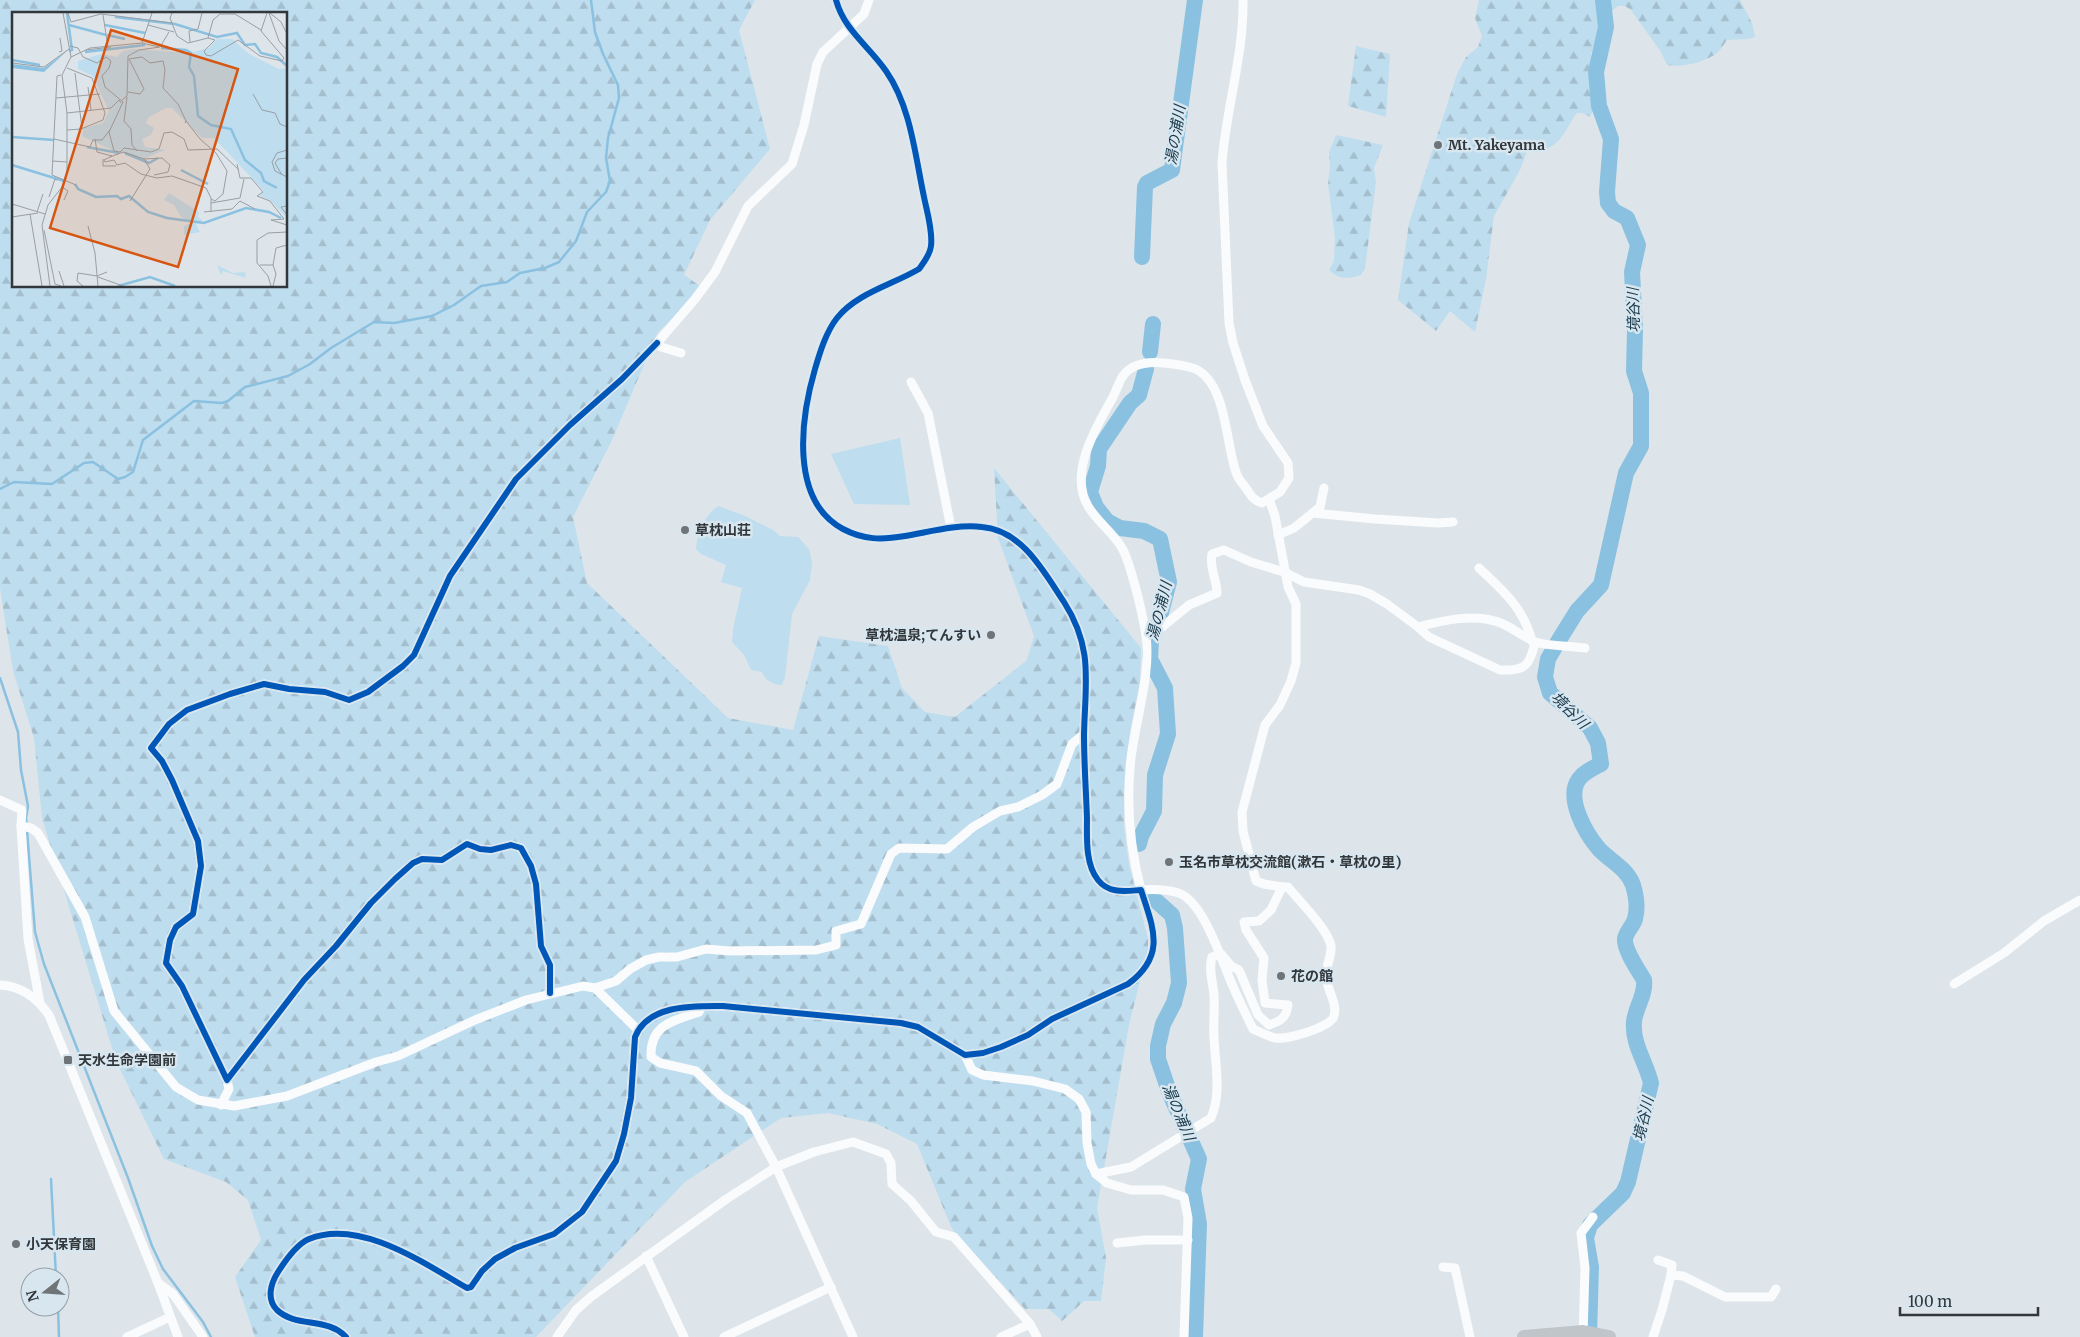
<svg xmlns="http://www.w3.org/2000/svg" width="2080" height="1337" font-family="Merriweather,'Noto Sans JP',serif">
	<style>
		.green { fill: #beddee }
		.forest { fill: url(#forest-firs); fill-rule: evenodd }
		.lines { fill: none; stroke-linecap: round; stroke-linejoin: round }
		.stream { stroke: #8bc1e0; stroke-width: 2.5 }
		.river { stroke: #8bc1e0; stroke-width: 16 }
		.minor { stroke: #fafbfc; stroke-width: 9 }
		.highway { stroke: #bfc5c9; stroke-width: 14 }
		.cycleway-casing { stroke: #d8e6ef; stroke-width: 9 }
		.cycleway { stroke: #0057b8; stroke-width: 6 }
		.poi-dot { fill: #6e7478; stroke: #d8e6ef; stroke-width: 2 }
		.labels { text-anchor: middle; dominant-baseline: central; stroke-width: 5; stroke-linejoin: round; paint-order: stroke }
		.poi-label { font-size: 14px; font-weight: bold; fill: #32373b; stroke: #d8e6ef; text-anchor: start }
		.water-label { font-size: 15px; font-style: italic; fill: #17384a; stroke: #d8e6ef }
		.inset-river { fill: none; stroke: #8bc1e0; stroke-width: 2.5 }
		.inset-road { fill: none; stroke: #999fa4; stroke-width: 1 }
		.view { fill: #d65611; fill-opacity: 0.15; stroke: #d65611; stroke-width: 2.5 }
		.inset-edge { fill: none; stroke: #32373b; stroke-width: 2.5 }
	</style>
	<defs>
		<pattern id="forest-firs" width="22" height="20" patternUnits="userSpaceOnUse" patternTransform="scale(1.25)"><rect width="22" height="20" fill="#beddee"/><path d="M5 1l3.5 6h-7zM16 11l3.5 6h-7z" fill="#a4becd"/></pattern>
	</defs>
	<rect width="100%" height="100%" fill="#dde5ea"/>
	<g class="green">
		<polygon points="900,438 910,505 854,504 831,454"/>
		<path d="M718,506L743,515L773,530L780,536L798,537L809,549L812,563L810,580L792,614L785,677L782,685C773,685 765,680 762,672L751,670L744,655L732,642L733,629L742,588L721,582L726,565L701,554L696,549C697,533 704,516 718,506Z"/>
	</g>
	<g class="forest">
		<path d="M0,0H755L739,30L770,149L710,220L684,275L700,286L676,316L658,332L612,440L573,517L587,583L728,718L793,730L819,636L888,646L902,688L925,712L955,717L1027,660L1034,636L998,538L994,468L1141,648L1140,682L1130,731L1124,796V827L1129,865L1148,939V949L1129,1025L1097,1208L1106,1258L1101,1301H1084L1062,1321L1049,1309H1025L952,1229L917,1144L877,1124L828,1113L781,1118L685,1182L536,1337H255L235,1277L261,1240L248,1200L226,1182L164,1159L116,1061L42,818L34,738L13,671L0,588ZM14,14H286V286H14Z"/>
		<path d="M1479,0H1740L1752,23L1755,37L1748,39L1727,40C1724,44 1721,50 1717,53C1705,62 1682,68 1667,65L1661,52L1631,10L1625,6H1618L1607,15L1591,54V76L1595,98V106L1590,117L1583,113H1577C1569,123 1562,143 1548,148C1542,149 1534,148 1528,149L1520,170L1494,216L1486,279L1475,332L1450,311L1436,331L1398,300L1409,223L1457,74L1466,57L1478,47L1482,36L1475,18Z"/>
		<polygon points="1356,46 1390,54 1386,117 1348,106"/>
		<path d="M1336,135L1383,145L1374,168L1376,182L1365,268L1361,275C1348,279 1340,280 1329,270L1334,261L1335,238L1328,184L1330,166L1329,152Z"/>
	</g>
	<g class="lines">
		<g class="stream">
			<polyline points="0,489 14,482 52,484 84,463 93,462 118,479 125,477 133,472 143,440 194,401 222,403 228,401 245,387 288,376 310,364 331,348 374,322 394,323 432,316 454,305 481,286 507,282 520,273 545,268 559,262 576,241 587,212 606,192 610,181 606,158 608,138 619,98 618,85 603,54 595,32 591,0"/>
			<polyline points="0,678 18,732 21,770 28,806 26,818 35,932 44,964 128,1178 152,1246 163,1269 203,1322 211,1337"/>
			<polyline points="51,1179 56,1277"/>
			<polyline points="58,1307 59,1337"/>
		</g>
		<g class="river">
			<polyline points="1142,257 1145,187 1147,183 1172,170 1195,0"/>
			<polyline points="1150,352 1153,324"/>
			<polyline points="1139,844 1141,836 1154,811 1155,775 1168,734 1165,688 1150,659 1151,639 1158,624 1169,582 1160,539 1144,531 1120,528 1107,521 1096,507 1090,492 1098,466 1099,449 1130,403 1139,395 1146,369"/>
			<polyline points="1153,898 1172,915 1175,928 1179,983 1174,1003 1163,1024 1158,1046 1158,1059 1170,1094 1199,1159 1193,1189 1199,1224 1195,1337"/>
			<path d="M1589,1337L1591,1267L1586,1238L1590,1225L1623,1193L1628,1182L1651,1083C1646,1062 1632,1044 1634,1022C1635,1008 1646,995 1644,980C1639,971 1624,950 1625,939C1626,932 1633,926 1635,919C1638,908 1636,895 1633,885C1627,868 1610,861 1599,849C1586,834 1565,798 1579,779C1584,772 1593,768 1601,764L1598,743L1590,728L1550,693L1545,677L1548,659L1559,640L1577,611L1601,585L1626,473L1641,446V393L1634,371L1635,330L1632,272L1638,245L1627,218L1614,211L1608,203L1607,192L1611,139L1599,106L1596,72L1606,27L1603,0"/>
		</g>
		<g class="minor">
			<path d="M1243,0C1244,55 1226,108 1222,163L1229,323L1233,343L1245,380L1263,426L1288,463L1289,478L1280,492L1262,503C1253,500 1251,496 1246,488C1243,484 1239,480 1237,475C1226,447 1227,388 1199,371C1193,367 1181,365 1173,364C1155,361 1131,360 1121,379C1118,385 1116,391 1113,397C1097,426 1068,472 1088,506C1097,522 1113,532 1122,548C1131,564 1143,616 1146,635C1151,676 1136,717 1131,758C1126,801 1130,848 1141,890C1153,889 1176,889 1186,897C1205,911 1220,955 1229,977C1236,995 1245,1012 1253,1029C1260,1032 1267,1036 1275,1038C1285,1040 1331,1028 1334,1016C1338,1003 1326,989 1326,975C1326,964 1334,952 1330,942C1323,924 1300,902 1288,887H1282"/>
			<polyline points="681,353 661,347 657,343 695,299 715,272 748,206 792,164 804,125 817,64 823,52 864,14 869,0"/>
			<polyline points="911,382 928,413 951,528"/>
			<polyline points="1313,513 1375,519 1438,523 1453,522"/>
			<polyline points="1278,535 1294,528 1320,507 1324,488"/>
			<path d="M1479,568C1503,591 1523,607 1532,641"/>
			<path d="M1418,627L1429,637L1500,670C1525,671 1530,666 1535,642"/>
			<path d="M1146,635L1156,632L1189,605L1217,593C1217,580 1209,567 1212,554L1224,550L1251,562L1284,572L1304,582L1359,590L1370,594L1387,604L1418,627C1444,620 1475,613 1501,623C1515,629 1525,639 1539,643C1549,646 1572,646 1585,648"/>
			<polyline points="0,800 22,810 21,826 28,939 40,1003"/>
			<polyline points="21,826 31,828 38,833 85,917 114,1011 176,1087 198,1100 234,1106 287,1096 376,1062 398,1056 475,1020 526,1000 583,986 595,988 638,1030"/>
			<polyline points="1954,984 2004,953 2044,921 2080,900"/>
			<path d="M0,985C22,986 37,998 49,1015L158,1283L178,1337"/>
			<polyline points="595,988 616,981 630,969 646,960 659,957 677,957 706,949 730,951 816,950 836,945 836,931 861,924 891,854 899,848 947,849 973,827 1000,811 1018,807 1042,795 1057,784 1072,744 1084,734"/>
			<polyline points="550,993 550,965 541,946 536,884 531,866 521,848 511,845 491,850 480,849 467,844 442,860 422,859 413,863 395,879 371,903 336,946 304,980 227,1080 182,986 166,963 170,940 176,927 193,914 201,866 198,841 172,780 162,761 151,748 169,724 187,710 230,694 264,684 289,689 325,692 349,700 368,692 403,666 414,655 450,576 516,479 570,425 622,379 657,343"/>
			<path d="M702,1006L699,1012C673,1021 650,1024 651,1057L660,1063L696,1071L721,1096L747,1113L776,1167L853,1337"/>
			<polyline points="965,1055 972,1070 983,1075 1033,1081 1065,1089 1079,1099 1086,1112 1087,1143 1091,1164 1096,1174 1107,1183 1131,1190 1163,1190 1184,1197 1188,1218 1184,1337"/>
			<polyline points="221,1105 229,1089 227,1080"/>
			<path d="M1096,1174L1131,1167L1211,1118C1222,1093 1215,1064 1214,1037C1213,1023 1215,1009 1214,995C1213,982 1208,969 1212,957L1221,954L1231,966L1239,970L1258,1015L1269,1025C1281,1021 1286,1018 1288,1005L1265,1003L1262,980L1264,958L1246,930L1244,922L1259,921L1271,910L1282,887L1264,884L1256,881L1243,831L1242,812L1265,725L1280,705L1291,681L1296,663V604L1288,587L1275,516L1269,499"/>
			<polyline points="1117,1243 1145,1240 1188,1240"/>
			<polyline points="646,1256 684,1337"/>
			<polyline points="1658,1260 1672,1265 1671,1275"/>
			<polyline points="1443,1267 1455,1268 1470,1337"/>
			<polyline points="158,1283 173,1294 203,1337"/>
			<polyline points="127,1337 170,1317"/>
			<path d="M346,1337C328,1317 296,1328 277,1310C266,1299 271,1283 278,1272C285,1261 297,1244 309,1239C360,1218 425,1264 467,1288L471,1287L482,1271L495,1259L515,1248L554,1234L582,1212L616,1161L624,1134L631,1098L635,1037C648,1004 694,1006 723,1006L901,1023L918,1027L965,1055L983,1053L1001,1047L1028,1035L1052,1019L1128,984C1167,955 1153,928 1141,890C1125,891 1109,894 1098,880C1085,864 1087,837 1087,818C1086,790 1084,763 1084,735C1085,683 1094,649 1064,602C1044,572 1022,530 982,527C957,524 929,532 905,536C881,540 864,540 843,529C789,500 801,417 815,369C820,352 826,332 837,318C857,293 892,285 919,269C924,262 930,255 931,246C933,231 927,212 924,197C915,155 911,107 886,71C869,46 844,30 836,0"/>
			<polyline points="557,1337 576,1310 592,1296 725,1200 776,1167 814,1152 853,1142 886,1154 891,1163 892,1184 911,1201 936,1232 954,1237 1030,1324 1037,1337"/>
			<polyline points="724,1337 831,1287"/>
			<polyline points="1001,1337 1030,1324"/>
			<polyline points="1583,1337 1585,1268 1581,1233 1593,1217"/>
			<polyline points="1653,1337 1662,1310 1671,1275 1683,1276 1725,1297 1771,1297 1776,1289"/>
		</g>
		<polyline class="highway" points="1524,1337 1583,1332 1609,1337"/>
		<defs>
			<g id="cycleway">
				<polyline points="550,993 550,965 541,946 536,884 531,866 521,848 511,845 491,850 480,849 467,844 442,860 422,859 413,863 395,879 371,903 336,946 304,980 227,1080 182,986 166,963 170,940 176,927 193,914 201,866 198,841 172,780 162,761 151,748 169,724 187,710 230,694 264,684 289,689 325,692 349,700 368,692 403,666 414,655 450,576 516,479 570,425 622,379 657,343"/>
				<path d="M346,1337C328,1317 296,1328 277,1310C266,1299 271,1283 278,1272C285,1261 297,1244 309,1239C360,1218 425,1264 467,1288L471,1287L482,1271L495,1259L515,1248L554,1234L582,1212L616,1161L624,1134L631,1098L635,1037C648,1004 694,1006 723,1006L901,1023L918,1027L965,1055L983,1053L1001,1047L1028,1035L1052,1019L1128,984C1167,955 1153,928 1141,890C1125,891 1109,894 1098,880C1085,864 1087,837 1087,818C1086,790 1084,763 1084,735C1085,683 1094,649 1064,602C1044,572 1022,530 982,527C957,524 929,532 905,536C881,540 864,540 843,529C789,500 801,417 815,369C820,352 826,332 837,318C857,293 892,285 919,269C924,262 930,255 931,246C933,231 927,212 924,197C915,155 911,107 886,71C869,46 844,30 836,0"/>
			</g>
		</defs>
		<use href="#cycleway" class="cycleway-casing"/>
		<use href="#cycleway" class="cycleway"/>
	</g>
	<g class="poi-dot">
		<circle cx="1438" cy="145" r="5"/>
		<circle cx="685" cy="530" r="5"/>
		<circle cx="991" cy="635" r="5"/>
		<circle cx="1169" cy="862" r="5"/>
		<circle cx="1281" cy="976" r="5"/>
		<rect x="63" y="1055" width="10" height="10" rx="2.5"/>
		<circle cx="16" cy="1244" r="5"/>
	</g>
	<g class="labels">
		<g class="poi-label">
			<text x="1448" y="145">Mt. Yakeyama</text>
			<text x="695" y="530">草枕山荘</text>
			<text x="981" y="635" text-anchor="end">草枕温泉;てんすい</text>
			<text x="1179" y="862">玉名市草枕交流館(漱石・草枕の里)</text>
			<text x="1291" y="976">花の館</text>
			<text x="78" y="1060">天水生命学園前</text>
			<text x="26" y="1244">小天保育園</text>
		</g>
		<g class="water-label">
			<text transform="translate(1175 135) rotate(-81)">湯の浦川</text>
			<text transform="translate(1633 310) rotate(-91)">境谷川</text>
			<text transform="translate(1159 611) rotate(-76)">湯の浦川</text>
			<text transform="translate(1570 710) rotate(45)">境谷川</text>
			<text transform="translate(1179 1112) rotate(67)">湯の浦川</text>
			<text transform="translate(1643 1119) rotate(-77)">境谷川</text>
		</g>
	</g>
	<g transform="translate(12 12)">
		<rect width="275" height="275" fill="#dde5ea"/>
		<path d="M205,27H220L237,42L267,57L275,56V206L258,188L248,184L252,179L202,126H190L160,96H154L137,105L134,111L142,116L139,123L130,127L133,135L153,138L131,147L102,139L70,124L72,116L91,111L97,99L81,64L66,57V49L89,42L105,45L111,39L122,37L177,41L197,36ZM157,181L187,200L186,205L191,209L184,212L188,220L172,223V214L179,211L169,205L162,193L152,188ZM205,253L221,261L233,260L234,266L211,259L209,263Z" fill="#beddee"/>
		<path d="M56,38L32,60L0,56V52L32,56Z" fill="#8bc1e0"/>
		<path class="inset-river" d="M55,1L60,38L57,39M103,5L163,12L205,25L225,21L233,33L243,32L249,41L265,45L275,54M57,13L94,23M93,13L133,21M95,23L113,27M149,36L174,38L179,41L177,55L182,64L186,104L199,113L219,117L233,148L249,161L252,169L265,176M73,40L133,33M0,48L28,53M0,125L42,128M75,135L107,141M113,141L137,151L146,146M0,153L52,169M169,158L196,172M63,172L66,177L84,185L105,184L109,187L117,184L136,200L155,206L192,211L234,196L257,200L269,206M106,274L138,265L163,274"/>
		<path class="inset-road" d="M56,1L59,10L89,2L160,11M160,1L158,6L165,24L176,31L196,26L203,28L192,39L194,43L199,44L226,28L248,44L270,49L272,46L249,19L255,1M257,1L267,29L275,38M258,1L269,10L275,22M91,3L96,35M136,13L162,20M196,26L201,8L208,2H223L249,18M178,30L177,19L186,17L190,1M130,31L147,35M58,34L66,36L71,45L85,51L94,45L99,49L97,56L90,64L93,75L111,90L97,120L102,139L108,140L112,136L139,140L147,137L152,121L160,120L172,127L176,138L205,137L227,158M74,38L99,35M47,40L50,39L48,26M59,45L78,36L130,31L140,1M0,51L32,55L57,37M55,56L80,66L93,101L91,108L69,117L55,118M63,61L70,116M49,63L45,64L40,163L64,173M76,75L79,98M116,80L128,82L132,77L117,47L130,45L138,51L151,49L153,58L151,76L166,92L174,109M241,82L250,98L263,101L268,112L275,115M115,85L112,109L119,117L120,133L125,139M44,86L88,82M110,88L115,84L116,44L127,38L148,35L157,20M55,101L99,96L107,88L109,91M173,111L174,109L188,127L204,141L215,159L211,182L203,189L199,187M42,127L78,135L81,128H90L98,118M83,127L85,140L100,144L92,148L93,150L102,148L105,153L113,151L129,162L145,166L160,164L194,176L199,186V200M275,138L265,141L260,150L263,159L275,165M98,145L111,140L132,147L150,146L158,153L156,160L142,163M91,147V154H104M40,149L55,150M225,152L228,166H239L251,180L245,184L258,189L272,207L259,208L275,213M270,163L263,151L266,147L275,146M50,175L56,179L52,188M37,185L43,167L45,168M228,186L232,167M118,189L138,157L132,147M228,189L243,197M199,191L228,186M0,192L33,202M275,194L269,195L275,203M25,200L31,182M192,200L220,197L228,189M18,202L30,274M0,205L26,201M76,214L83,241L86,274M32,218L43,272L49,274M248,253H261L264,262L261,274M261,253L264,236L275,233M47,259L52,274M86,265L111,274M38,274L30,213L36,193L50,175L55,162V101L50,63L59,45L51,1M71,274L65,269L66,261L85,264L95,260M259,274L256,264L245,251V228L256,221L275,220"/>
		<path class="view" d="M99,18L226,57L166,255L38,216Z"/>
		<rect width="275" height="275" class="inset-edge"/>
	</g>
	<g transform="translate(45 1292) rotate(253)"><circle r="24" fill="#d8e6ef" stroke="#96a0a7"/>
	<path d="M0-4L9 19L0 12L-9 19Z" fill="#6e7478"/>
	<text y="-8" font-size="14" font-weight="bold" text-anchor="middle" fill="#32373b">N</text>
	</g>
	<path d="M1900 1307v8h138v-8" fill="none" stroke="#32373b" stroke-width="2.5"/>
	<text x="1908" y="1307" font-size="15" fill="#32373b" stroke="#d8e6ef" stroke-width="4" paint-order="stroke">100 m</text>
</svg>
